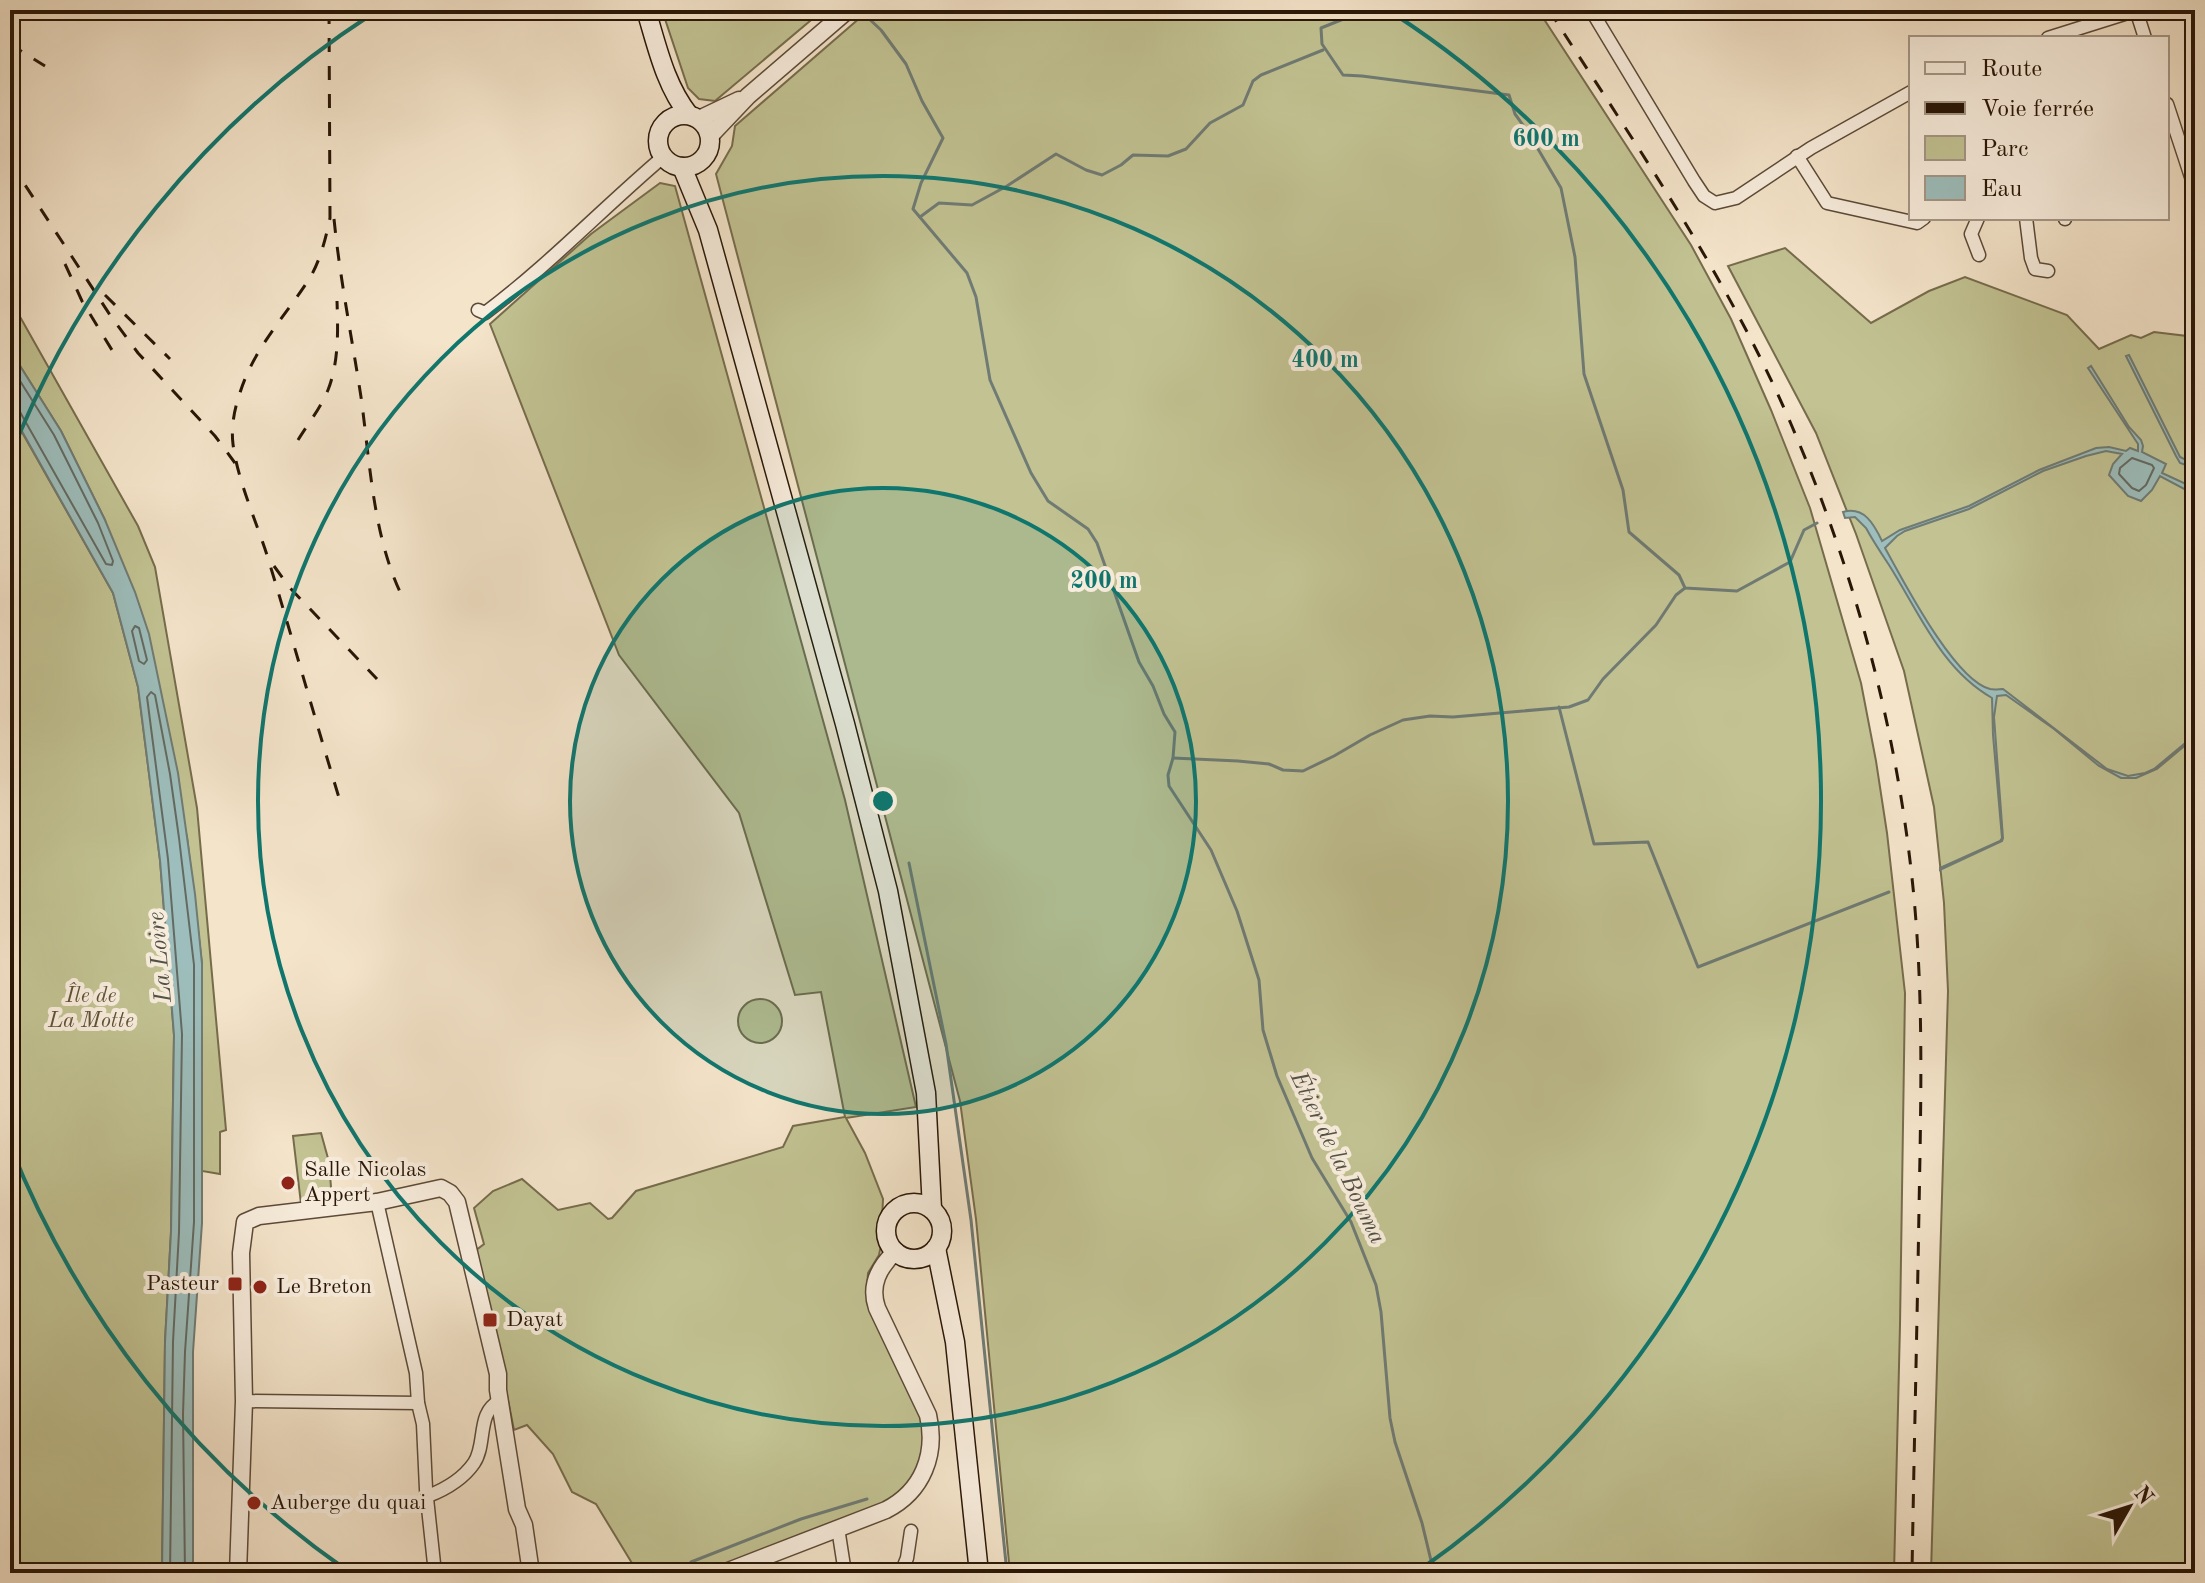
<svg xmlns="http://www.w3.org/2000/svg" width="2205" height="1583" font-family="'Old Standard TT',serif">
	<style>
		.green { fill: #c2c292; stroke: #766c4c; stroke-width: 2 }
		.water { fill: #9dbebc; stroke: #6f7b74; stroke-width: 2 }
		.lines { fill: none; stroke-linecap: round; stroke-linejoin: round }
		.shore { stroke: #636a62; stroke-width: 2 }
		.stream { stroke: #6f7b74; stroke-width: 3 }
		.minor-casing { stroke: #5c4a38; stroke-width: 15 }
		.tertiary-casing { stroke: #5c4a38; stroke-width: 19 }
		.secondary-casing { stroke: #291607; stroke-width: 21 }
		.minor { stroke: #f8eddd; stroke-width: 12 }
		.tertiary { stroke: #f8eddd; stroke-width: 16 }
		.secondary { stroke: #f8eddd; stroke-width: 18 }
		.rail { stroke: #291607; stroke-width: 3; stroke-dasharray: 14 14; stroke-linecap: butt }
		.ring { fill: none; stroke: #0f766e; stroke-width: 4 }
		.poi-dot { fill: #8f2418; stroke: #f8eddd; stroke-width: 3 }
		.labels { text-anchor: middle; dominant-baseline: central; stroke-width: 8; stroke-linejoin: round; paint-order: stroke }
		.park-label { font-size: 22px; font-style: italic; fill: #5f5238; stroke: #f8eddd }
		.poi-label { font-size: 22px; fill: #291607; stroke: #f8eddd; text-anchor: start }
		.water-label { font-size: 24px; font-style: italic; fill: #525146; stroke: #f8eddd }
		.centre { fill: #0f766e; stroke: #f8eddd; stroke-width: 4 }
		.ring-label { font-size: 24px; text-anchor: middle; font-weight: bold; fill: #0f766e; stroke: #f8eddd; stroke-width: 8; stroke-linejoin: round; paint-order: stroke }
	</style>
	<rect width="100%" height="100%" fill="#f4e4ca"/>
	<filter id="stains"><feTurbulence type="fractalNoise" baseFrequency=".0025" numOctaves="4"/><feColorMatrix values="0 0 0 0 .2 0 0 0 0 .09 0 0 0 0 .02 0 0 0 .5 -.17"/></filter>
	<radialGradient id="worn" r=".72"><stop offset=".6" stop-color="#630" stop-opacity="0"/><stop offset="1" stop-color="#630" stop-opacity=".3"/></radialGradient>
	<g class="green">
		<polygon points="662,10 823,10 715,101 699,99 688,88"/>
		<polygon points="869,10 1538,10 1691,245 1731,319 1771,410 1810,508 1861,683 1876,761 1887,833 1905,993 1900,1325 1894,1573 1010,1573 976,1219 960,1101 716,174 732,146 735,126"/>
		<polygon points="660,183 675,186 845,800 916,1107 846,1118 865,1153 883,1199 881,1245 879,1255 868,1273 867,1289 921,1409 927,1435 914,1479 888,1503 708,1573 638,1573 596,1504 572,1492 553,1454 527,1425 514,1430 490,1310 475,1251 484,1244 474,1208 493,1191 522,1179 558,1210 590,1203 608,1219 612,1218 636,1191 783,1147 793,1126 845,1117 821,992 795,995 739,813 619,655 490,324 591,234"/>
		<polygon points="1785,248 1871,323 1929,291 1965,277 2067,315 2099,349 2131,335 2141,338 2154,332 2195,337 2195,1194 2189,1198 2195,1209 2195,1573 1931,1573 1948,991 1944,903 1934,807 1904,671 1856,534 1816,433 1728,266"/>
		<polygon points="10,299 138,526 155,567 197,808 226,1130 220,1132 220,1174 202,1171 202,964 187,837 105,520 61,431 10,350"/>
		<polygon points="10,411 113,593 138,687 160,860 174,1035 171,1232 165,1342 162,1573 10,1573"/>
		<circle cx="760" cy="1021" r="22"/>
		<polygon points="321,1133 329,1162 332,1200 301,1204 293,1136"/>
	</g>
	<g class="water">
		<polygon points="10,350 61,431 105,520 135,592 149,634 178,773 195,894 202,964 202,1223 193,1352 193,1573 162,1573 165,1342 171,1232 174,1035 160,860 138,687 113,593 10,410"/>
		<path d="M2129,355L2180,457L2186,460L2195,459L2191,487L2195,490V497L2192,493L2160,476L2152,490L2141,501L2128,496L2109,475L2113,464L2122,454L2106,451L2086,456L2043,471L1969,509L1905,531L1897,536L1885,548C1903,580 1954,680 1990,689C1995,690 1999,689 2003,689L2107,769L2128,776L2145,773L2154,769L2195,735V737L2157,769L2136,778H2121L2099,766L2054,729L2006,695L1997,696L1994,717L2003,838L2002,841L1940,870V868L2000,841L2002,838L1993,735L1992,698C1941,669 1919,612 1889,565C1881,553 1873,541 1866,528L1855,517L1845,518L1843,512C1864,506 1874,524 1882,541L1900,530L1969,506L2039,470L2096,448L2109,447L2126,451L2130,448L2138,451V444L2088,368L2091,366L2129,427L2141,440L2143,446L2142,452L2166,464L2162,473L2188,485L2189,466L2180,463L2176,456L2126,356Z"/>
	</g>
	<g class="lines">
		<g class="shore">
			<polyline points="10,365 54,435 98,523 113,561 112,565 106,564 20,412 16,409 10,408"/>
			<polygon points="2132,458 2152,465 2154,468 2146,485 2139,491 2132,488 2119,474 2120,468"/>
			<polygon points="135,626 139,628 147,660 144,664 139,661 132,631"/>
			<polyline points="170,1573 173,1342 179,1232 182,1034 168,859 147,697 151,692 155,695 170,774 179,838 194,965 194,1222 185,1352 183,1414 185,1573"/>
		</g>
		<g class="stream">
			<polyline points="871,10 865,15 881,30 906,64 922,101 943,138 921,183 913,209 967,273 976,297 990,380 1031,473 1048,501 1088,529 1097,543 1139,662 1153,686 1164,714 1175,732 1173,758 1168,775 1169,786 1211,850 1237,911 1259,980 1263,1030 1277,1076 1312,1158 1351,1222 1376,1285 1381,1312 1390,1418 1395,1442 1422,1523 1434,1573"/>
			<polyline points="1366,10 1321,28 1322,44 1343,75 1362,76 1509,95 1515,114 1528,132 1561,188 1575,257 1584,374 1623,490 1629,532 1679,575 1685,588 1737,591 1790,562 1804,530 1817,523"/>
			<polyline points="920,217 939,203 972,205 1007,186 1056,154 1086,170 1102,175 1121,165 1133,155 1168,156 1186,149 1210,123 1243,105 1253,81 1261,75 1323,50"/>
			<polyline points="1559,707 1594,844 1648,842 1698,967 1889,892"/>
			<polyline points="1173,758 1238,761 1269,764 1283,770 1303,771 1334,756 1370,735 1403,720 1430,716 1453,717 1569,707 1588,700 1603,679 1656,625 1676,595 1685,588"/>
			<polyline points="909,863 946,1044 971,1220 1007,1573"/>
			<polyline points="691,1562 801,1519 867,1499"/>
		</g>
		<defs>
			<g id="minor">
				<polyline points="1591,10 1694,181 1704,196 1715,203 1736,198 1811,148 1911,92"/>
				<polyline points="2136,10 2145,38"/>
				<polyline points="2048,38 2137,10"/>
				<polyline points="2167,104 2195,189"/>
				<polyline points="1797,156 1827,203 1917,223 1924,218"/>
				<polyline points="1978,218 1971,234 1979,255"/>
				<polyline points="2026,218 2031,258 2035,269 2048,271"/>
				<polyline points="2065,218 2065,219"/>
				<path d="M478,310L485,313C548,266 603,208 663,157"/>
				<polyline points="377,1202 416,1373 418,1403 423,1424 426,1489 435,1573"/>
				<polyline points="244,1401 418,1403"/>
				<path d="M428,1496C446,1489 463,1479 474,1463C487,1444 476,1412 500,1401"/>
				<polyline points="838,1528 845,1573"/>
				<polyline points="901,1573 907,1558 911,1531"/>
			</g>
			<g id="tertiary">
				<polyline points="699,119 739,100"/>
				<polyline points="710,136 748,96 848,10"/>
				<polyline points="238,1573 244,1401 241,1253 245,1222 259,1216 377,1202 441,1188 450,1193 457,1202 498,1374 498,1390 517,1509 524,1525 531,1573"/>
				<path d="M723,1573L886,1510C923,1491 937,1454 928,1415L877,1308C869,1285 879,1267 896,1251"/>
			</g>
			<g id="secondary">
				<path d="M646,10C657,46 665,85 689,115"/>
				<circle cx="684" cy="141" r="26"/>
				<polyline points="682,167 708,230 845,724 888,891 926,1093 932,1209"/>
				<circle cx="914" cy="1231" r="28"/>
				<polyline points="936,1248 955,1342 979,1573"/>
			</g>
		</defs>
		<use href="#minor" class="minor-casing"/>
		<use href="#tertiary" class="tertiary-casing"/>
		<use href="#secondary" class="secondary-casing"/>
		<use href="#minor" class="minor"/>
		<use href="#tertiary" class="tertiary"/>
		<use href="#secondary" class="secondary"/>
		<g class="rail">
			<path d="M329,10L330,218C326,237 321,258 311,276C286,316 253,348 239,396C234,411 231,428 233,444C237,478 256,521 267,555C292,637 315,719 340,801"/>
			<path d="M1549,10C1635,144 1728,277 1791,424C1853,568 1895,721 1912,878C1924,988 1921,1099 1919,1209C1917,1330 1914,1452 1912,1573"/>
			<polyline points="10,44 45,66"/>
			<polyline points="10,162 112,318 138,353 215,436 235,463"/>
			<path d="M334,219C340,279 352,338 361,397C370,462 373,537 402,596"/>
			<polyline points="65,264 82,301 115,355"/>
			<polyline points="105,295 170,359"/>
			<path d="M298,440C308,424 321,407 328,390C339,362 338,330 337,301"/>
			<polyline points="274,566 290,588 377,679"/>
		</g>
	</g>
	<circle cx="883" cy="801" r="313" fill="#0f766e" fill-opacity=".12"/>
	<g class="ring">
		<circle cx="883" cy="801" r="313"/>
		<circle cx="883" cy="801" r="625"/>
		<path d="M345 1569A938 938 0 0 1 10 1145M10 457A938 938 0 0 1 372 14M1394 14A938 938 0 0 1 1421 1569"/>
	</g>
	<g class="poi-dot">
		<circle cx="288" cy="1183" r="8"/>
		<rect x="227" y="1276" width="16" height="16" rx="4"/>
		<circle cx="260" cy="1287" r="8"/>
		<rect x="482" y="1312" width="16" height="16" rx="4"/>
		<circle cx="254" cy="1503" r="8"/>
	</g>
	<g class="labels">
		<g class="park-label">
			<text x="91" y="996">Île de<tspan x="91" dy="25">La Motte</tspan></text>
		</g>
		<g class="poi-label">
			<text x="304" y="1170">Salle Nicolas<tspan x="304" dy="25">Appert</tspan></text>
			<text x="219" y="1284" text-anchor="end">Pasteur</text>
			<text x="276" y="1287">Le Breton</text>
			<text x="506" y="1320">Dayat</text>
			<text x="270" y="1503">Auberge du quai</text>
		</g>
		<g class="water-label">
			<text transform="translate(161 957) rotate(-95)">La Loire</text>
			<text transform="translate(1337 1158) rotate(64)">Étier de la Bouma</text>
		</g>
	</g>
	<circle cx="883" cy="801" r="12" class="centre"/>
	<g class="ring-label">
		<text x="1546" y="146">600 m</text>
		<text x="1325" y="367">400 m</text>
		<text x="1104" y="588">200 m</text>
	</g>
	<rect width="2205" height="1583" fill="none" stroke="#f4e4ca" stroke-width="40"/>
	<rect x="12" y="12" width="2181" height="1559" fill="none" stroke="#291607" stroke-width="4"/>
	<rect x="20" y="20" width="2165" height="1543" fill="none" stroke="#291607" stroke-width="2"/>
	<rect x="1909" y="36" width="260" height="184" fill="#f8eddd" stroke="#a59787" stroke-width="2"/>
	<rect x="1925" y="62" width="40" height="12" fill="#f8eddd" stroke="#a59787" stroke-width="2"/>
	<text x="1981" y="76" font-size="24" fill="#291607">Route</text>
	<rect x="1925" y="102" width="40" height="12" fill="#291607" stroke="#a59787" stroke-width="2"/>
	<text x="1981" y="116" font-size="24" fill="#291607">Voie ferrée</text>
	<rect x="1925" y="136" width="40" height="24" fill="#c2c292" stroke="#a59787" stroke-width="2"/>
	<text x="1981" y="156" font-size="24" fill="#291607">Parc</text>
	<rect x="1925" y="176" width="40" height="24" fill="#9dbebc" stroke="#a59787" stroke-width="2"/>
	<text x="1981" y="196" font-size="24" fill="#291607">Eau</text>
	<g transform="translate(2129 1507) rotate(51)" stroke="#f8eddd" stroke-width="6" paint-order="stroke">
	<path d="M0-6L14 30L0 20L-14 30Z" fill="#291607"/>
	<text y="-12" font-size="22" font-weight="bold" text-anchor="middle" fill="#291607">N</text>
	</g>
	<rect width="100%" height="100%" filter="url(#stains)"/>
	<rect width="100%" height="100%" fill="url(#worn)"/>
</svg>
